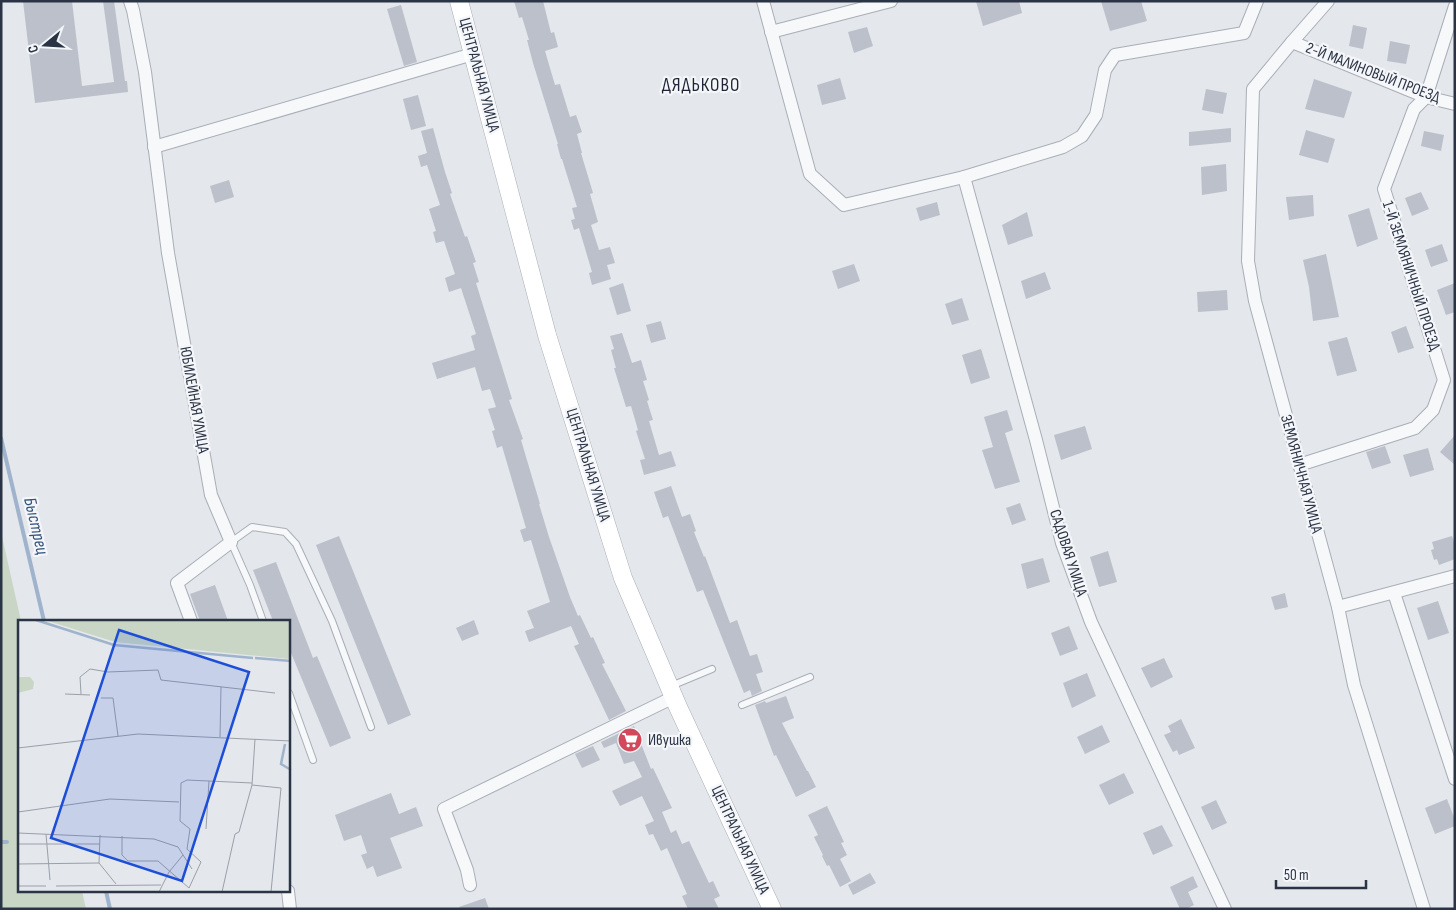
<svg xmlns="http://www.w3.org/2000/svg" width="1456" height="910" font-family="'Sofia Sans Condensed',sans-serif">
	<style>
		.green { fill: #c9d6c5 }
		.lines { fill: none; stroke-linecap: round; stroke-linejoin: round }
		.stream { stroke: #9fb4cc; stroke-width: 4 }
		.building { fill: #bbc0ca }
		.lane-casing { stroke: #a9aeb7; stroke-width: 8 }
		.street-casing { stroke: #a9aeb7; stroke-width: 14 }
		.secondary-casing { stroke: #a9aeb7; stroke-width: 19 }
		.lane { stroke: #f7f8fa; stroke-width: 6 }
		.street { stroke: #f7f8fa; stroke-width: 12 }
		.secondary { stroke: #fff; stroke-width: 18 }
		.labels { text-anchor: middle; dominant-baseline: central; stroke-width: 4.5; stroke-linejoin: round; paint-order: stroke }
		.street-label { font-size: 16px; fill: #2b3445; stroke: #f4f6f9 }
		.poi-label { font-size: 16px; fill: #2b3445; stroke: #f4f6f9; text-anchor: start }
		.water-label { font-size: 18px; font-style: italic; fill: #34527a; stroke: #f4f6f9 }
		.quarter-label { font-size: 19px; letter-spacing: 1px; fill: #1d2536; stroke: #f4f6f9 }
		.inset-river { fill: none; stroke: #9fb4cc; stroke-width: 2.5 }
		.inset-road { fill: none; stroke: #9a9fa9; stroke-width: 1 }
		.view { fill: #1d4ed8; fill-opacity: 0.15; stroke: #1d4ed8; stroke-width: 2.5 }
		.inset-edge { fill: none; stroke: #2b3445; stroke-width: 2.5 }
	</style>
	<rect width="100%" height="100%" fill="#e4e7ec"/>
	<polygon class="green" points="1,532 21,621 19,621 19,891 82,891 86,909 1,909"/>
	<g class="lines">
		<g class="stream">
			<polyline points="1,438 44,621"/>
			<polyline points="1,842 7,842"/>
			<polyline points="106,891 110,909"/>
		</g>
	</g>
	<g class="building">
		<polygon points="23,1 72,1 82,86 114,82 103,1 114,1 125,81 127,81 128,92 35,103"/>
		<polygon points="514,1 543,1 551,33 554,32 558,47 545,51 555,85 560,84 570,117 576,115 582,132 577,134 582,153 581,153 593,193 590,194 598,222 591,225 599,250 610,247 615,263 607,265 611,279 592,285 589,273 592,272 579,228 574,230 571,220 575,219 572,208 577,207 562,159 561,159 557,144 558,144 533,63 527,40 529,40 522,17 519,18"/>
		<polygon points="976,1 1019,1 1022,13 983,26"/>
		<polygon points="1101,1 1141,1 1147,21 1110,31"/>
		<polygon points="401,5 417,62 404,66 387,9"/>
		<polygon points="1353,25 1367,28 1363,49 1349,46"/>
		<polygon points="867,27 873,46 854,53 848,32"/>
		<polygon points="1390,41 1410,45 1406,64 1387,61"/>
		<polygon points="840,78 846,99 822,105 817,85"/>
		<polygon points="1314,79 1352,92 1344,118 1305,109"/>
		<polygon points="1206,89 1227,93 1223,114 1202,110"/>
		<polygon points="418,95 426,126 411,130 403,99"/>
		<polygon points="433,128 445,172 452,193 450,194 465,237 467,236 476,262 473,263 479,282 476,283 512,399 509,400 523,439 521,440 540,504 539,504 549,537 570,597 578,616 580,615 591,638 593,637 605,663 602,664 626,711 609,720 574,646 579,644 571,626 529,642 525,631 534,628 527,611 550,602 531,540 524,542 520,530 526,528 502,446 497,448 492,431 495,430 488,409 496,407 490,389 482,391 475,367 437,379 432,363 475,350 471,336 476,334 461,288 449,292 445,278 455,274 444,241 436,243 433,232 436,231 429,209 440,205 427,165 421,167 418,156 427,153 421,131"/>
		<polygon points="1231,128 1231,142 1189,146 1189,132"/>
		<polygon points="1306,130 1335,139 1328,163 1299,155"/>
		<polygon points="1424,131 1444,135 1441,151 1421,146"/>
		<polygon points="1226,164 1227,191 1202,195 1201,167"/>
		<polygon points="229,180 234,197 215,203 210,186"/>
		<polygon points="1421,192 1429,209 1412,216 1405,198"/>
		<polygon points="1313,195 1314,216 1289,220 1286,197"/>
		<polygon points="937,202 940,215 920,221 916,208"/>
		<polygon points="1369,208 1378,239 1357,247 1348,215"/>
		<polygon points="1027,212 1033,236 1008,245 1002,225"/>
		<polygon points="1442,244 1448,261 1431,267 1425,250"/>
		<polygon points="1326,254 1339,317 1313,321 1309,287 1303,260"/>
		<polygon points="854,264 860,281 838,289 832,271"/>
		<polygon points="1045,272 1051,289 1026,299 1021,281"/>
		<polygon points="623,283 631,311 617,315 609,288"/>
		<polygon points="1455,283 1455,312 1446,315 1437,290"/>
		<polygon points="1227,290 1228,310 1198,312 1197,292"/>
		<polygon points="962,298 969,320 952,325 945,304"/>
		<polygon points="661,321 666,339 651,343 646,325"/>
		<polygon points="1406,326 1414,348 1398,353 1391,332"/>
		<polygon points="622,333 632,363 641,360 647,380 643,381 649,400 647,401 653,420 649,421 659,455 671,451 676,466 644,475 640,460 645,459 636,431 638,430 631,406 626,407 614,368 616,368 611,350 614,349 610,336"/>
		<polygon points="1347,337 1357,371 1337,376 1328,342"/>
		<polygon points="981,349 990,378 971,384 962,355"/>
		<polygon points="1007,410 1013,430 1005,433 1020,482 995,489 982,450 993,447 984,417"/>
		<polygon points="1085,426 1092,449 1061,460 1054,435"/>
		<polygon points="1455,435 1455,465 1440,452"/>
		<polygon points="1385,446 1391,463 1372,469 1366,452"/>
		<polygon points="1428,448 1434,470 1410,477 1403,455"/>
		<polygon points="671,486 682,517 690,514 696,531 694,532 704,557 705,556 730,623 737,620 750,656 757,654 763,672 756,674 762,691 752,696 750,690 744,693 703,590 697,592 668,516 663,518 654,492"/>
		<polygon points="1020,503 1026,520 1012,525 1006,508"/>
		<polygon points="339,536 411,715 388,725 316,545"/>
		<polygon points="1452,536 1455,545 1455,559 1439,565 1437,559 1434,560 1431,550 1434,549 1432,542"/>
		<polygon points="1108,551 1117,582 1099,587 1090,557"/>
		<polygon points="1043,558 1050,582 1027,589 1021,564"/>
		<polygon points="276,562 313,658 317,656 351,738 330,747 289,648 289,621 273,621 253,570"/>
		<polygon points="215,585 228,621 200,621 190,594"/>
		<polygon points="1285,593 1288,607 1275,610 1271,597"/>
		<polygon points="1438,601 1449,633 1428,640 1417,608"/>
		<polygon points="474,620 479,634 462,641 456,628"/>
		<polygon points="1069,626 1078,649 1060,656 1051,633"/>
		<polygon points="1164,658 1173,677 1151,688 1141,668"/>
		<polygon points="1087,673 1096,696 1072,708 1063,683"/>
		<polygon points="786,696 794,718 782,723 807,771 808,771 816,787 796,797 776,755 774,756 755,705 765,701 766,703"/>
		<polygon points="1181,719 1195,748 1179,755 1177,750 1173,752 1164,735 1171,732 1168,726"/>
		<polygon points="1102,725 1110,742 1085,754 1077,737"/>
		<polygon points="634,726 651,769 653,768 672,808 662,812 671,833 676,830 682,844 689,841 709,883 713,881 720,896 714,899 719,909 688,909 682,896 687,894 667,848 661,851 653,834 649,835 645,825 654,821 642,796 620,806 612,791 642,777 634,761 624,764 616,743 604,748 601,742"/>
		<polygon points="593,746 600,760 582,768 575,754"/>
		<polygon points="1124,773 1134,793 1109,805 1099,785"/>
		<polygon points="391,793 399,814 416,807 423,826 390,838 402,868 377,877 373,866 367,869 361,855 367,853 361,835 344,841 335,815"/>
		<polygon points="1447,799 1455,820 1455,826 1435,834 1425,808"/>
		<polygon points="1216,800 1227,823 1212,830 1201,807"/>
		<polygon points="827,806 844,842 841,843 847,855 840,859 851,881 840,887 829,865 827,866 822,856 823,855 814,837 818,835 808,815"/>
		<polygon points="1162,825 1173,846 1153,855 1143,833"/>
		<polygon points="870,873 876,883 853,895 848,885"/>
		<polygon points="1193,876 1198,887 1188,892 1194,905 1186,909 1180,909 1170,887"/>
		<polygon points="485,898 489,909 460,909 459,907"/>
	</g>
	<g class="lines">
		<defs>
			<g id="lane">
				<polyline points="263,621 250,585 231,542 252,527 285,532 296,544 332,621 371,727"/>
				<polyline points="671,686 712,669"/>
				<polyline points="289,693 313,760"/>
				<polyline points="742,705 810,677"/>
			</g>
			<g id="street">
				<polyline points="130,1 133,10 145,72 168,253 211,495 231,542 177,583 191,621"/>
				<polyline points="763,1 810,174 844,205 964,177 1063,147 1082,136 1096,115 1105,70 1115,55 1244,33 1257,1"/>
				<polyline points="1328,1 1292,42 1253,89 1248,261 1255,301 1338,607 1354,685 1424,909"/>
				<polyline points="771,32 891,1"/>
				<polyline points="1292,42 1426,97 1455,104"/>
				<polyline points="154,147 473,54"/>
				<polyline points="964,177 1036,440 1062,543 1091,622 1225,909"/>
				<polyline points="1299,465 1415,428 1433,410 1444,380 1384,189 1414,109 1426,97 1455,6"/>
				<polyline points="1394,593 1455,779"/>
				<polyline points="1338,607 1455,576"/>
				<polyline points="470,885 467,870 444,809 674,697"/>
				<polyline points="288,891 290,909"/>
			</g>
			<polyline id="secondary" points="459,1 547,335 623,578 678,707 772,909"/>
		</defs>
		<use href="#lane" class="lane-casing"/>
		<use href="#street" class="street-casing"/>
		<use href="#secondary" class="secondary-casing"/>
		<use href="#lane" class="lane"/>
		<use href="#street" class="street"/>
		<use href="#secondary" class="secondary"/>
	</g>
	<defs>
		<symbol id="supermarket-disc" viewBox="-11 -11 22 22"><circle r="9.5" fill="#d1495b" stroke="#f4f6f9"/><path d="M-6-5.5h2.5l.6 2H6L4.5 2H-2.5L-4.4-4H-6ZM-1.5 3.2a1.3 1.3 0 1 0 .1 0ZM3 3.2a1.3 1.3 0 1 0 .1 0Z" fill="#fff"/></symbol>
	</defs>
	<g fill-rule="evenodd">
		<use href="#supermarket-disc" x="616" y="726" width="28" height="28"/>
	</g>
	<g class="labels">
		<g class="street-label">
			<text transform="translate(1373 73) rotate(21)">2-Й МАЛИНОВЫЙ ПРОЕЗД</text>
			<text transform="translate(479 75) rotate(75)">ЦЕНТРАЛЬНАЯ УЛИЦА</text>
			<text transform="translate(1411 276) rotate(72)">1-Й ЗЕМЛЯНИЧНЫЙ ПРОЕЗД</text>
			<text transform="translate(194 400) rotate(80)">ЮБИЛЕЙНАЯ УЛИЦА</text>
			<text transform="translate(588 465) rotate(73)">ЦЕНТРАЛЬНАЯ УЛИЦА</text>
			<text transform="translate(1301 474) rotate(75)">ЗЕМЛЯНИЧНАЯ УЛИЦА</text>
			<text transform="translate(1068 553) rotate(72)">САДОВАЯ УЛИЦА</text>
			<text transform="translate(740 840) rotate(65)">ЦЕНТРАЛЬНАЯ УЛИЦА</text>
		</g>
		<g class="poi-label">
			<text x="648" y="740">Ивушка</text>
		</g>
		<g class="water-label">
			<text transform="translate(36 526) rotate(77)">Быстрец</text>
		</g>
		<g class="quarter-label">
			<text x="701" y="85">ДЯДЬКОВО</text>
		</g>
	</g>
	<g transform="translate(18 620)">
		<rect width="272" height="272" fill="#e4e7ec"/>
		<path d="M27,0H272V39L97,22ZM0,57H12L16,62L15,69L0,73Z" fill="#c9d6c5"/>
		<path class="inset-river" d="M18,0L96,25L235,38M237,38L273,41M267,124L263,144L273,150"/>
		<path class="inset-road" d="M47,74L72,75M63,74L62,57L72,49L90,52L140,50L143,60L257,73M83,78H95L100,116M202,117L203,67M0,128L120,114L273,121M234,165L263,168L253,272M0,192L92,179L161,182M188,209L191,161M0,213L136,219L160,227L174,249M28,214L32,260M82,215L81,243L98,264M104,216V235L110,241H140L171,268M0,224H82M0,244L81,243M0,266H28M38,266L143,265M171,268L183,242L169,229L172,209L162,201L163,163L169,160L234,163M141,272L151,252L165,235M204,272L217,214L221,212L234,165L237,119"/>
		<path class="view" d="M101,10L231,52L164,261L33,218Z"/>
		<rect width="272" height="272" class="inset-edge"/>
	</g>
	<rect width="1456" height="910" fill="none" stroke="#2b3445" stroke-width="5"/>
	<g transform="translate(45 45) rotate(252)" stroke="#f4f6f9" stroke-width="4" paint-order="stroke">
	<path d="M0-4L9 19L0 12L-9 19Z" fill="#2b3445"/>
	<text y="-8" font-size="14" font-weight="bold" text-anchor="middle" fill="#2b3445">С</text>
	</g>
	<path d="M1276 880v8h90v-8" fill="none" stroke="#2b3445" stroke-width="2.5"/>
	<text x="1284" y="880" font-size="15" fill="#2b3445" stroke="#f4f6f9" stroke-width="4" paint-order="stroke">50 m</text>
</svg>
